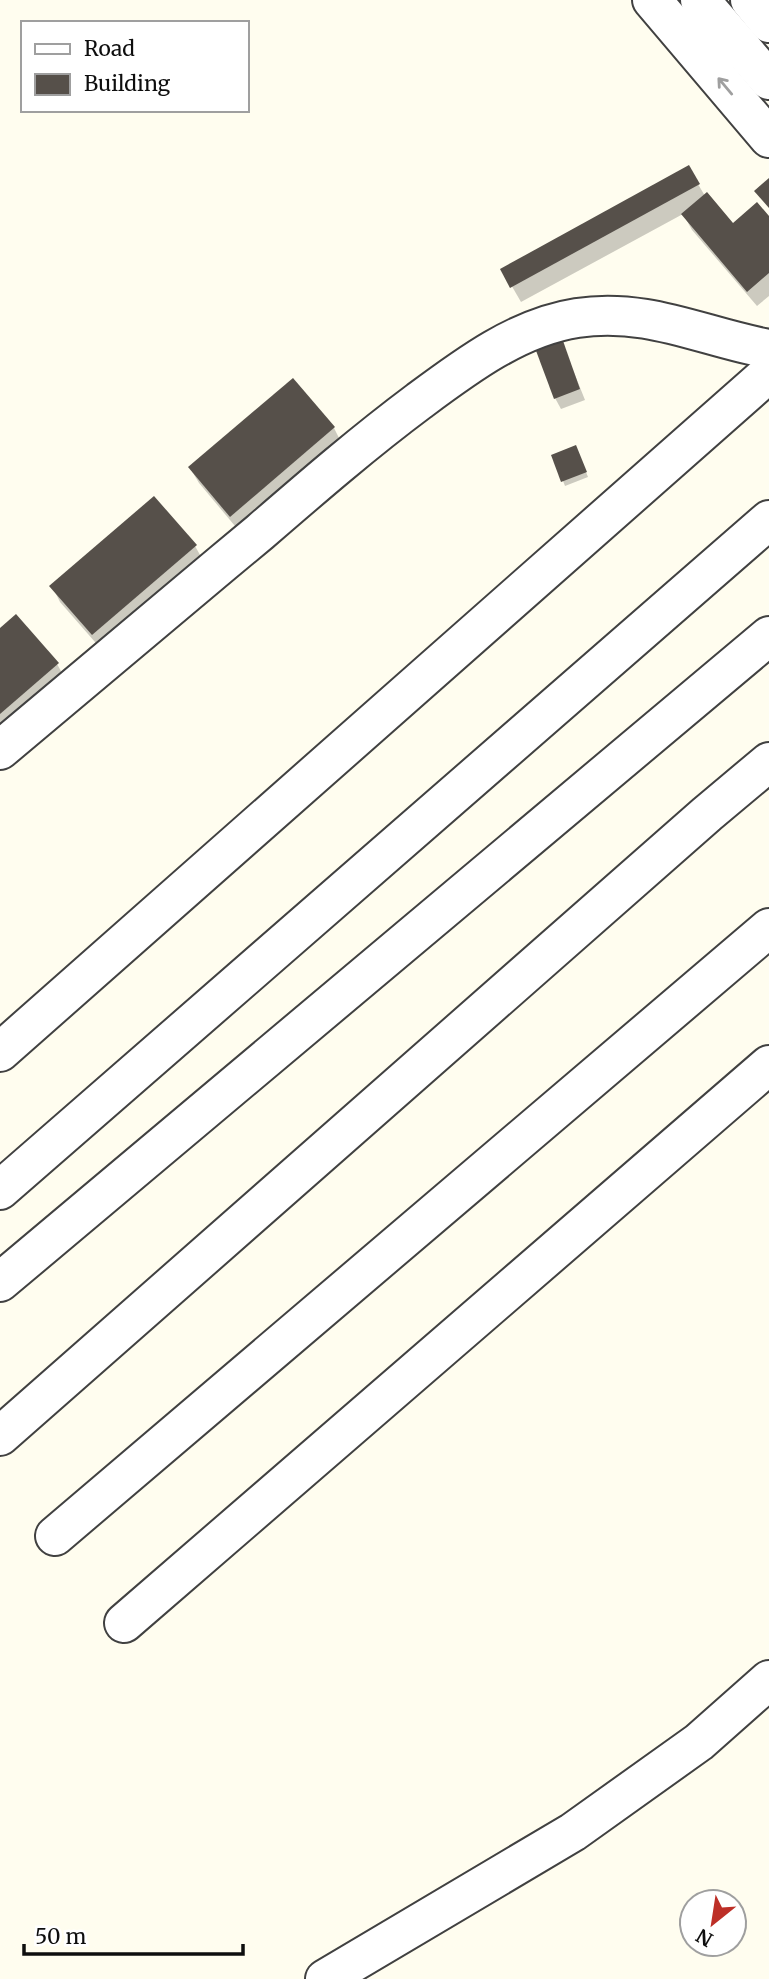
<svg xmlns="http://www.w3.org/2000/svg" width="769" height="1979" font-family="Merriweather,serif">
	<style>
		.shadow { fill: #0003 }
		.building { fill: #56504a }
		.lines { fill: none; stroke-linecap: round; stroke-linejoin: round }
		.minor-casing { stroke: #414141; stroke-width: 42 }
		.minor { stroke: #fff; stroke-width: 38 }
		.oneway { stroke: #9f9f9f }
	</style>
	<rect width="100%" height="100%" fill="#fffdef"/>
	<g class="shadow">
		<polygon points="688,167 705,196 733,225 769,219 769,296 757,306 692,230 683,214 521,302 502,269"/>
		<polygon points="561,340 585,400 561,409 555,398"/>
		<polygon points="292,380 334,428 342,444 240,532 199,483 190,468"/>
		<polygon points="578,452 588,477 565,486 563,481"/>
		<polygon points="154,499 195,546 204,562 102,650 60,602 52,586"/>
		<polygon points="0,630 57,664 66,680 0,737"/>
	</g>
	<g class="building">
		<polygon points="689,165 700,184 510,288 500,269"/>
		<polygon points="769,178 769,208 754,191"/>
		<polygon points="707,192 733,223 757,202 769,216 769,273 747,292 681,214"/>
		<polygon points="562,338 580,389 554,399 535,348"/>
		<polygon points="293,378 335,427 230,517 188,467"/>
		<polygon points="576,445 587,472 561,482 551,455"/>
		<polygon points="154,496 197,545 92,635 49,586"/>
		<polygon points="16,614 59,663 0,714 0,628"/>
	</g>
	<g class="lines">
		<defs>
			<g id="minor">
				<polyline points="652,0 769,138"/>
				<polyline points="700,0 769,80"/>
				<polyline points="750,0 769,23"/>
				<path d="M0,750C87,677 173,604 260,532C312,487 364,442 419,401C466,366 518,327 577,318C647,307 703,337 769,349"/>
				<polyline points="0,1052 769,373"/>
				<polyline points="0,1190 769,520"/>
				<polyline points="0,1282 769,636"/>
				<polyline points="0,1436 707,814 769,762"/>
				<polyline points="55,1536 769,928"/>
				<polyline points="124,1623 769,1065"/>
				<polyline points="325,1979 573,1832 699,1742 769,1680"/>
			</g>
		</defs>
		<use href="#minor" class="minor-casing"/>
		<use href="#minor" class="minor"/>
	</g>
	<defs><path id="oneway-shaft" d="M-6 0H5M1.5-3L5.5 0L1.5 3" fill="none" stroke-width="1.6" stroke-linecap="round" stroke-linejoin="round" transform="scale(1.75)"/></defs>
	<use class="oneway" href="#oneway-shaft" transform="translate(725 86) rotate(-130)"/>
	<rect x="21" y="21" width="228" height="91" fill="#ffffff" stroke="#9f9f9f" stroke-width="2"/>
	<rect x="35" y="44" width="35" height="10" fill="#ffffff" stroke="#9f9f9f" stroke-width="2"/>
	<text x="84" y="56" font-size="21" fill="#0e0e0e">Road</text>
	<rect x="35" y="74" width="35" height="21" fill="#56504a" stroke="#9f9f9f" stroke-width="2"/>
	<text x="84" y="91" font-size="21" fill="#0e0e0e">Building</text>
	<g transform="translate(713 1923) rotate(210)"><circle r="33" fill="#ffffff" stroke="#9f9f9f" stroke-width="2"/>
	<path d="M0-5L12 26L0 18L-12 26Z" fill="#bd2f27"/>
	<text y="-10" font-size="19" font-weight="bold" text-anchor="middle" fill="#0e0e0e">N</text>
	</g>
	<path d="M24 1944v10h219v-10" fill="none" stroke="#0e0e0e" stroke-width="3.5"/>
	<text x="35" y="1944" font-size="21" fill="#0e0e0e" stroke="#ffffff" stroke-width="5" paint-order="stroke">50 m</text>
</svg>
